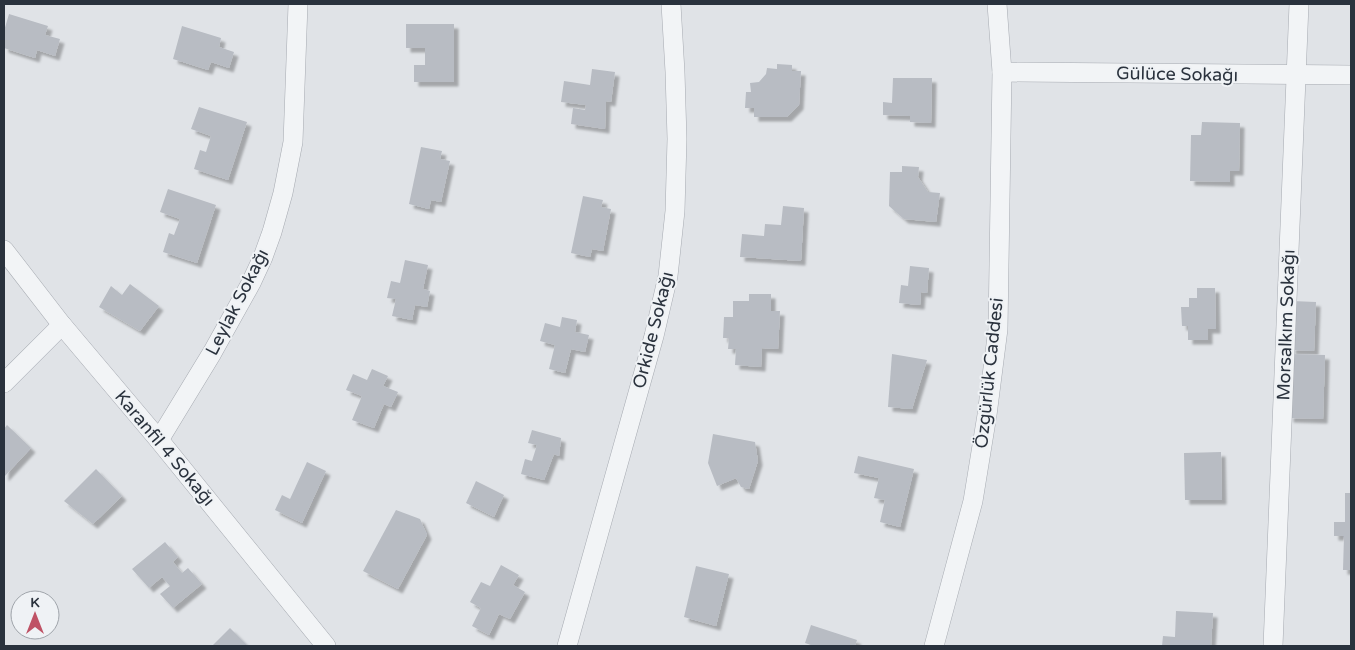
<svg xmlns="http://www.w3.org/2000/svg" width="1355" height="650" font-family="'Varela Round',sans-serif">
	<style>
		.building { fill: #b8bcc3; filter: url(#shadow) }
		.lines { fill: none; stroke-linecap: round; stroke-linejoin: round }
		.minor-casing { stroke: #a6aab1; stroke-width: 20 }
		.minor { stroke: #f2f4f6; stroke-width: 19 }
		.labels { text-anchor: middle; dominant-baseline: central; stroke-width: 4; stroke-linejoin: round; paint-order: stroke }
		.street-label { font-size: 18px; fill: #2a323d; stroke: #eff2f5 }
	</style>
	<defs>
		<filter id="shadow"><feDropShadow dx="4.5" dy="4.5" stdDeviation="1" flood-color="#0004"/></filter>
	</defs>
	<rect width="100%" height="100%" fill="#e0e3e7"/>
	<g class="building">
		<polygon points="9,14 48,26 45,35 60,39 55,56 37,50 35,58 4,48 4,31"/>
		<polygon points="406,24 454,24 454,82 414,82 414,65 425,65 425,48 406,48"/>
		<polygon points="182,26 221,38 219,47 234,52 229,68 211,62 208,70 173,59"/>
		<polygon points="777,64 792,65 792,71 801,71 799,105 787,117 754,117 754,108 745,108 746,92 751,92 750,83 759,82 766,74 767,68 777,69"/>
		<polygon points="592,69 615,72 611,102 606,101 605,129 571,124 573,108 585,110 586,105 561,102 564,81 590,85"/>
		<polygon points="893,78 932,78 931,123 910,122 910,116 883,115 883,102 892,103"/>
		<polygon points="199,107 247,122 228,180 194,169 200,150 206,152 211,136 191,129"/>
		<polygon points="1202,122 1240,123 1239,171 1230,171 1230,182 1190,181 1191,135 1201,135"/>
		<polygon points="421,147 442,151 440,159 450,161 441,202 431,200 429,209 409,204"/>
		<polygon points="902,166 919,167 918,177 928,192 940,193 936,222 904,219 889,206 890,172 902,172"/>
		<polygon points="168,189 216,205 197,263 163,252 169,233 174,235 180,219 160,212"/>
		<polygon points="583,196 603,200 601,207 611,209 603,251 592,249 590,257 571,253"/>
		<polygon points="783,206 804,208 801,261 740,257 742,234 764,236 765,224 781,225"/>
		<polygon points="405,260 428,265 423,289 430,291 427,307 415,305 412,320 392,316 396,299 387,298 391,281 400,283"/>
		<polygon points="910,266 929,268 927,293 921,292 920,305 899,303 901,285 908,286"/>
		<polygon points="130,284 159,306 140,331 99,307 111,286 122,295"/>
		<polygon points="1197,288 1215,288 1216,329 1208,329 1208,340 1188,340 1188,326 1182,326 1181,307 1189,307 1189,298 1197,298"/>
		<polygon points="749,294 771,294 771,311 780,311 778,349 762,348 761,367 735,365 736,349 728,349 729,338 723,338 724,317 733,317 733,301 749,301"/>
		<polygon points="1292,301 1316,302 1314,351 1291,350"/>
		<polygon points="562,317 577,320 575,332 589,335 585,352 571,349 565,373 549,369 555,345 540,341 545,323 560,327"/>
		<polygon points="892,354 927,360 912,409 888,407"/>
		<polygon points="1291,354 1325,355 1323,419 1289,418"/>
		<polygon points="372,369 388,376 383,386 398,392 391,407 384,404 374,428 352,420 362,396 346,390 353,374 367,380"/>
		<polygon points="7,425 31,448 4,477 4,429"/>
		<polygon points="532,430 561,438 559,456 554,454 544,480 521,474 525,459 532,461 537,445 528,443"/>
		<polygon points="713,434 755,442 758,461 749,489 741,487 736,478 717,486 708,463"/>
		<polygon points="1221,452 1222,500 1185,500 1184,453"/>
		<polygon points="858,456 914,469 900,527 880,522 885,500 874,498 879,478 854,473"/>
		<polygon points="307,462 326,471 302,523 275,510 282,495 290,499"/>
		<polygon points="96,469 122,496 93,524 64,501"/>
		<polygon points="476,481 504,495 494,517 466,503"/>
		<polygon points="1345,493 1351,493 1351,570 1343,570 1344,536 1334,536 1334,522 1345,522"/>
		<polygon points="396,510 420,519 427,535 398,589 363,571"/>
		<polygon points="165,542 178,557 173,562 182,573 188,568 202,584 173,608 160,594 170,586 162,577 149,588 132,569"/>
		<polygon points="501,565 519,575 513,585 525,592 510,619 499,614 489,635 472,626 481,608 470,602 481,582 490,586"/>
		<polygon points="696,566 729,574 716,626 684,617"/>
		<polygon points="1176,611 1213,613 1211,646 1162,646 1163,636 1175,637"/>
		<polygon points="811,625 857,640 855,646 814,646 805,643"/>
		<polygon points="230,628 248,646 212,646"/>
	</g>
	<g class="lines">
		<defs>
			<g id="minor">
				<polyline points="1002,72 1351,75"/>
				<polyline points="4,250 62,325 159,440 326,646"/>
				<polyline points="4,383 62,325"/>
				<polyline points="159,440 212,353 251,283 263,257 272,232 283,193 293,142 298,4"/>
				<polyline points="567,646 654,336 668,276 675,211 677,139 675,72 671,4"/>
				<polyline points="934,646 973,501 987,415 998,329 1002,72 997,4"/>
				<polyline points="1273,646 1299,4"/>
			</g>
		</defs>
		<use href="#minor" class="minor-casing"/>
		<use href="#minor" class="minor"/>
	</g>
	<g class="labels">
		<g class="street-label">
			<text transform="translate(1177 74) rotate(1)">Gülüce Sokağı</text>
			<text transform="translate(237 302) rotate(-63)">Leylak Sokağı</text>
			<text transform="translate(1286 325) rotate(-88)">Morsalkım Sokağı</text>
			<text transform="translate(653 330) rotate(-76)">Orkide Sokağı</text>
			<text transform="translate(989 373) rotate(-84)">Özgürlük Caddesi</text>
			<text transform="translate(165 448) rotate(50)">Karanfil 4 Sokağı</text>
		</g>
	</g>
	<rect width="1355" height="650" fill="none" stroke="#2a323d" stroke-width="10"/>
	<g transform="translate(35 615)"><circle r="24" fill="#eff2f5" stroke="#a0a5ab"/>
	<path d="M0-4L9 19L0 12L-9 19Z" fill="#bf5265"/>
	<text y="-8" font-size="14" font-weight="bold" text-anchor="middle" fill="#2a323d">K</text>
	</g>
</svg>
